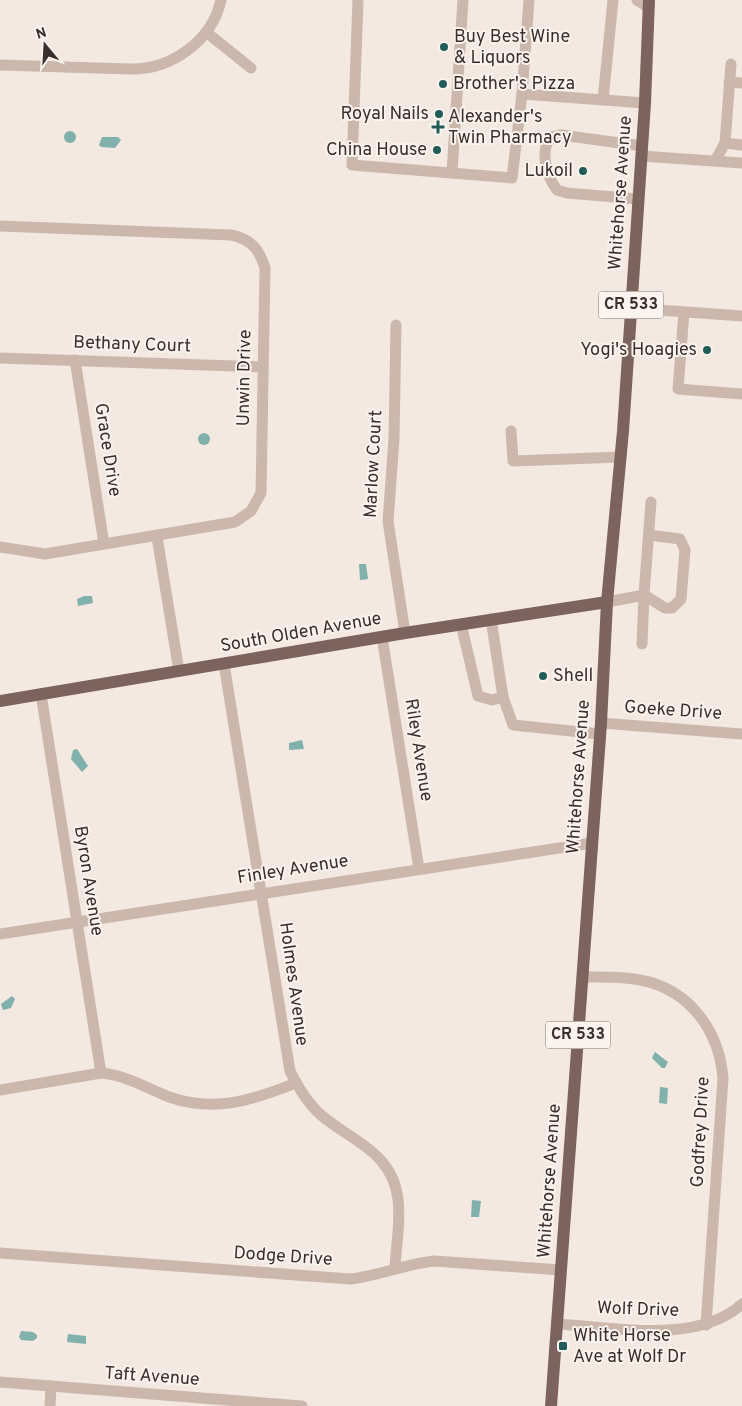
<svg xmlns="http://www.w3.org/2000/svg" width="742" height="1406" font-family="Overpass,sans-serif">
	<style>
		.water { fill: #80b1ac }
		.lines { fill: none; stroke-linecap: round; stroke-linejoin: round }
		.minor { stroke: #ccb7ad; stroke-width: 11 }
		.major { stroke: #7c635d; stroke-width: 12 }
		.poi-dot { fill: #215c58; stroke: #fbf3ee; stroke-width: 2 }
		.labels { text-anchor: middle; dominant-baseline: central; stroke-width: 4; stroke-linejoin: round; paint-order: stroke }
		.shield { fill: #fbf3ee; stroke: #756966; stroke-width: 1 }
		.shield-label { font-size: 16px; font-weight: bold; fill: #3b2e2b }
		.poi-label { font-size: 18px; fill: #3b2e2b; stroke: #fbf3ee; text-anchor: start }
		.street-label { font-size: 18px; fill: #3b2e2b; stroke: #fbf3ee }
	</style>
	<rect width="100%" height="100%" fill="#f3e9e1"/>
	<g class="water">
		<circle cx="70" cy="137" r="6"/>
		<polygon points="102,137 118,137 121,140 115,148 101,147 99,145"/>
		<circle cx="204" cy="439" r="6"/>
		<polygon points="359,564 366,564 368,579 360,580"/>
		<polygon points="84,596 92,596 93,603 78,606 77,599"/>
		<polygon points="302,740 304,749 289,750 289,743"/>
		<polygon points="77,749 88,766 82,772 71,759 73,750"/>
		<polygon points="12,996 15,999 11,1008 3,1010 1,1004"/>
		<polygon points="655,1052 668,1062 665,1068 662,1068 652,1058"/>
		<polygon points="660,1087 668,1088 667,1104 659,1103"/>
		<polygon points="472,1200 481,1201 479,1217 471,1217"/>
		<polygon points="21,1331 33,1332 37,1335 37,1338 33,1341 21,1340 19,1337"/>
		<polygon points="68,1334 86,1336 86,1344 67,1342"/>
	</g>
	<g class="lines">
		<g class="minor">
			<polyline points="358,0 352,165 512,178 522,94 645,103"/>
			<polyline points="637,0 648,7"/>
			<polyline points="206,32 251,68"/>
			<path d="M0,65L130,69C171,70 212,41 221,0"/>
			<polyline points="729,82 742,83"/>
			<polyline points="522,94 529,0"/>
			<polyline points="603,100 613,0"/>
			<polyline points="725,143 742,145"/>
			<polyline points="641,156 742,163"/>
			<polyline points="715,161 725,143 731,64"/>
			<polyline points="452,173 463,0"/>
			<path d="M638,199L567,193L557,190C547,177 539,151 551,137L561,135L642,146"/>
			<path d="M0,226L231,235C251,239 259,249 265,268L261,493L251,511L235,522L45,554L0,547"/>
			<polyline points="631,308 742,316"/>
			<polyline points="684,312 678,389 742,394"/>
			<polyline points="396,325 394,439 388,521 405,633"/>
			<polyline points="0,358 262,367"/>
			<polyline points="75,360 104,544"/>
			<polyline points="511,431 513,461 621,457"/>
			<polyline points="157,537 179,671"/>
			<polyline points="644,595 665,608 672,608 681,599 685,550 680,539 649,535"/>
			<polyline points="607,602 644,595 651,502"/>
			<polyline points="461,624 478,696 492,700 503,697 491,619"/>
			<polyline points="382,637 419,869"/>
			<polyline points="642,644 644,595"/>
			<path d="M224,664L290,1071C298,1087 307,1103 321,1115C351,1141 392,1151 398,1199C401,1222 396,1245 395,1268"/>
			<polyline points="41,694 101,1073"/>
			<polyline points="503,697 513,725 600,734"/>
			<polyline points="601,723 742,734"/>
			<polyline points="0,934 592,843"/>
			<path d="M583,977C601,977 622,976 640,980C689,989 719,1030 723,1078L706,1325"/>
			<path d="M0,1090L101,1073C126,1075 146,1088 169,1097C215,1113 253,1100 296,1083"/>
			<path d="M0,1253L350,1279C379,1276 405,1264 434,1261L561,1270"/>
			<path d="M557,1324C614,1327 697,1345 742,1304"/>
			<polyline points="0,1382 302,1406"/>
			<polyline points="50,1406 51,1386"/>
		</g>
		<g class="major">
			<polyline points="0,701 405,633 607,602"/>
			<polyline points="551,1406 601,723 607,602 623,431 645,103 649,0"/>
		</g>
	</g>
	<g class="poi-dot">
		<circle cx="444" cy="47" r="5"/>
		<circle cx="443" cy="84" r="5"/>
		<circle cx="439" cy="114" r="5"/>
		<path d="M435.5 119.5h5v5h5v5h-5v5h-5v-5h-5v-5h5z"/>
		<circle cx="437" cy="150" r="5"/>
		<circle cx="583" cy="171" r="5"/>
		<circle cx="707" cy="350" r="5"/>
		<circle cx="543" cy="676" r="5"/>
		<rect x="558" y="1341" width="10" height="10" rx="2.5"/>
	</g>
	<g class="labels">
		<g class="shield">
			<rect x="598.5" y="291.5" width="65" height="27" rx="4"/>
			<rect x="545.5" y="1021.5" width="65" height="27" rx="4"/>
		</g>
		<g class="shield-label">
			<text x="631" y="305">CR 533</text>
			<text x="578" y="1035">CR 533</text>
		</g>
		<g class="poi-label">
			<text x="454" y="37">Buy Best Wine<tspan x="454" dy="21">&amp; Liquors</tspan></text>
			<text x="453" y="84">Brother's Pizza</text>
			<text x="429" y="114" text-anchor="end">Royal Nails</text>
			<text x="448" y="117">Alexander's<tspan x="448" dy="21">Twin Pharmacy</tspan></text>
			<text x="427" y="150" text-anchor="end">China House</text>
			<text x="573" y="171" text-anchor="end">Lukoil</text>
			<text x="697" y="350" text-anchor="end">Yogi's Hoagies</text>
			<text x="553" y="676">Shell</text>
			<text x="573" y="1336">White Horse<tspan x="573" dy="21">Ave at Wolf Dr</tspan></text>
		</g>
		<g class="street-label">
			<text transform="translate(621 193) rotate(-86)">Whitehorse Avenue</text>
			<text transform="translate(132 345) rotate(2)">Bethany Court</text>
			<text transform="translate(245 378) rotate(-89)">Unwin Drive</text>
			<text transform="translate(107 450) rotate(81)">Grace Drive</text>
			<text transform="translate(374 464) rotate(-87)">Marlow Court</text>
			<text transform="translate(301 633) rotate(-10)">South Olden Avenue</text>
			<text transform="translate(673 711) rotate(4)">Goeke Drive</text>
			<text transform="translate(418 750) rotate(81)">Riley Avenue</text>
			<text transform="translate(579 777) rotate(-86)">Whitehorse Avenue</text>
			<text transform="translate(293 870) rotate(-9)">Finley Avenue</text>
			<text transform="translate(88 881) rotate(81)">Byron Avenue</text>
			<text transform="translate(293 984) rotate(82)">Holmes Avenue</text>
			<text transform="translate(701 1132) rotate(-87)">Godfrey Drive</text>
			<text transform="translate(550 1181) rotate(-86)">Whitehorse Avenue</text>
			<text transform="translate(283 1257) rotate(4)">Dodge Drive</text>
			<text transform="translate(638 1310) rotate(2)">Wolf Drive</text>
			<text transform="translate(152 1377) rotate(4)">Taft Avenue</text>
		</g>
	</g>
	<g transform="translate(45 45) rotate(342)" stroke="#fbf3ee" stroke-width="4" paint-order="stroke">
	<path d="M0-4L9 19L0 12L-9 19Z" fill="#3b2e2b"/>
	<text y="-8" font-size="14" font-weight="bold" text-anchor="middle" fill="#3b2e2b">N</text>
	</g>
</svg>
